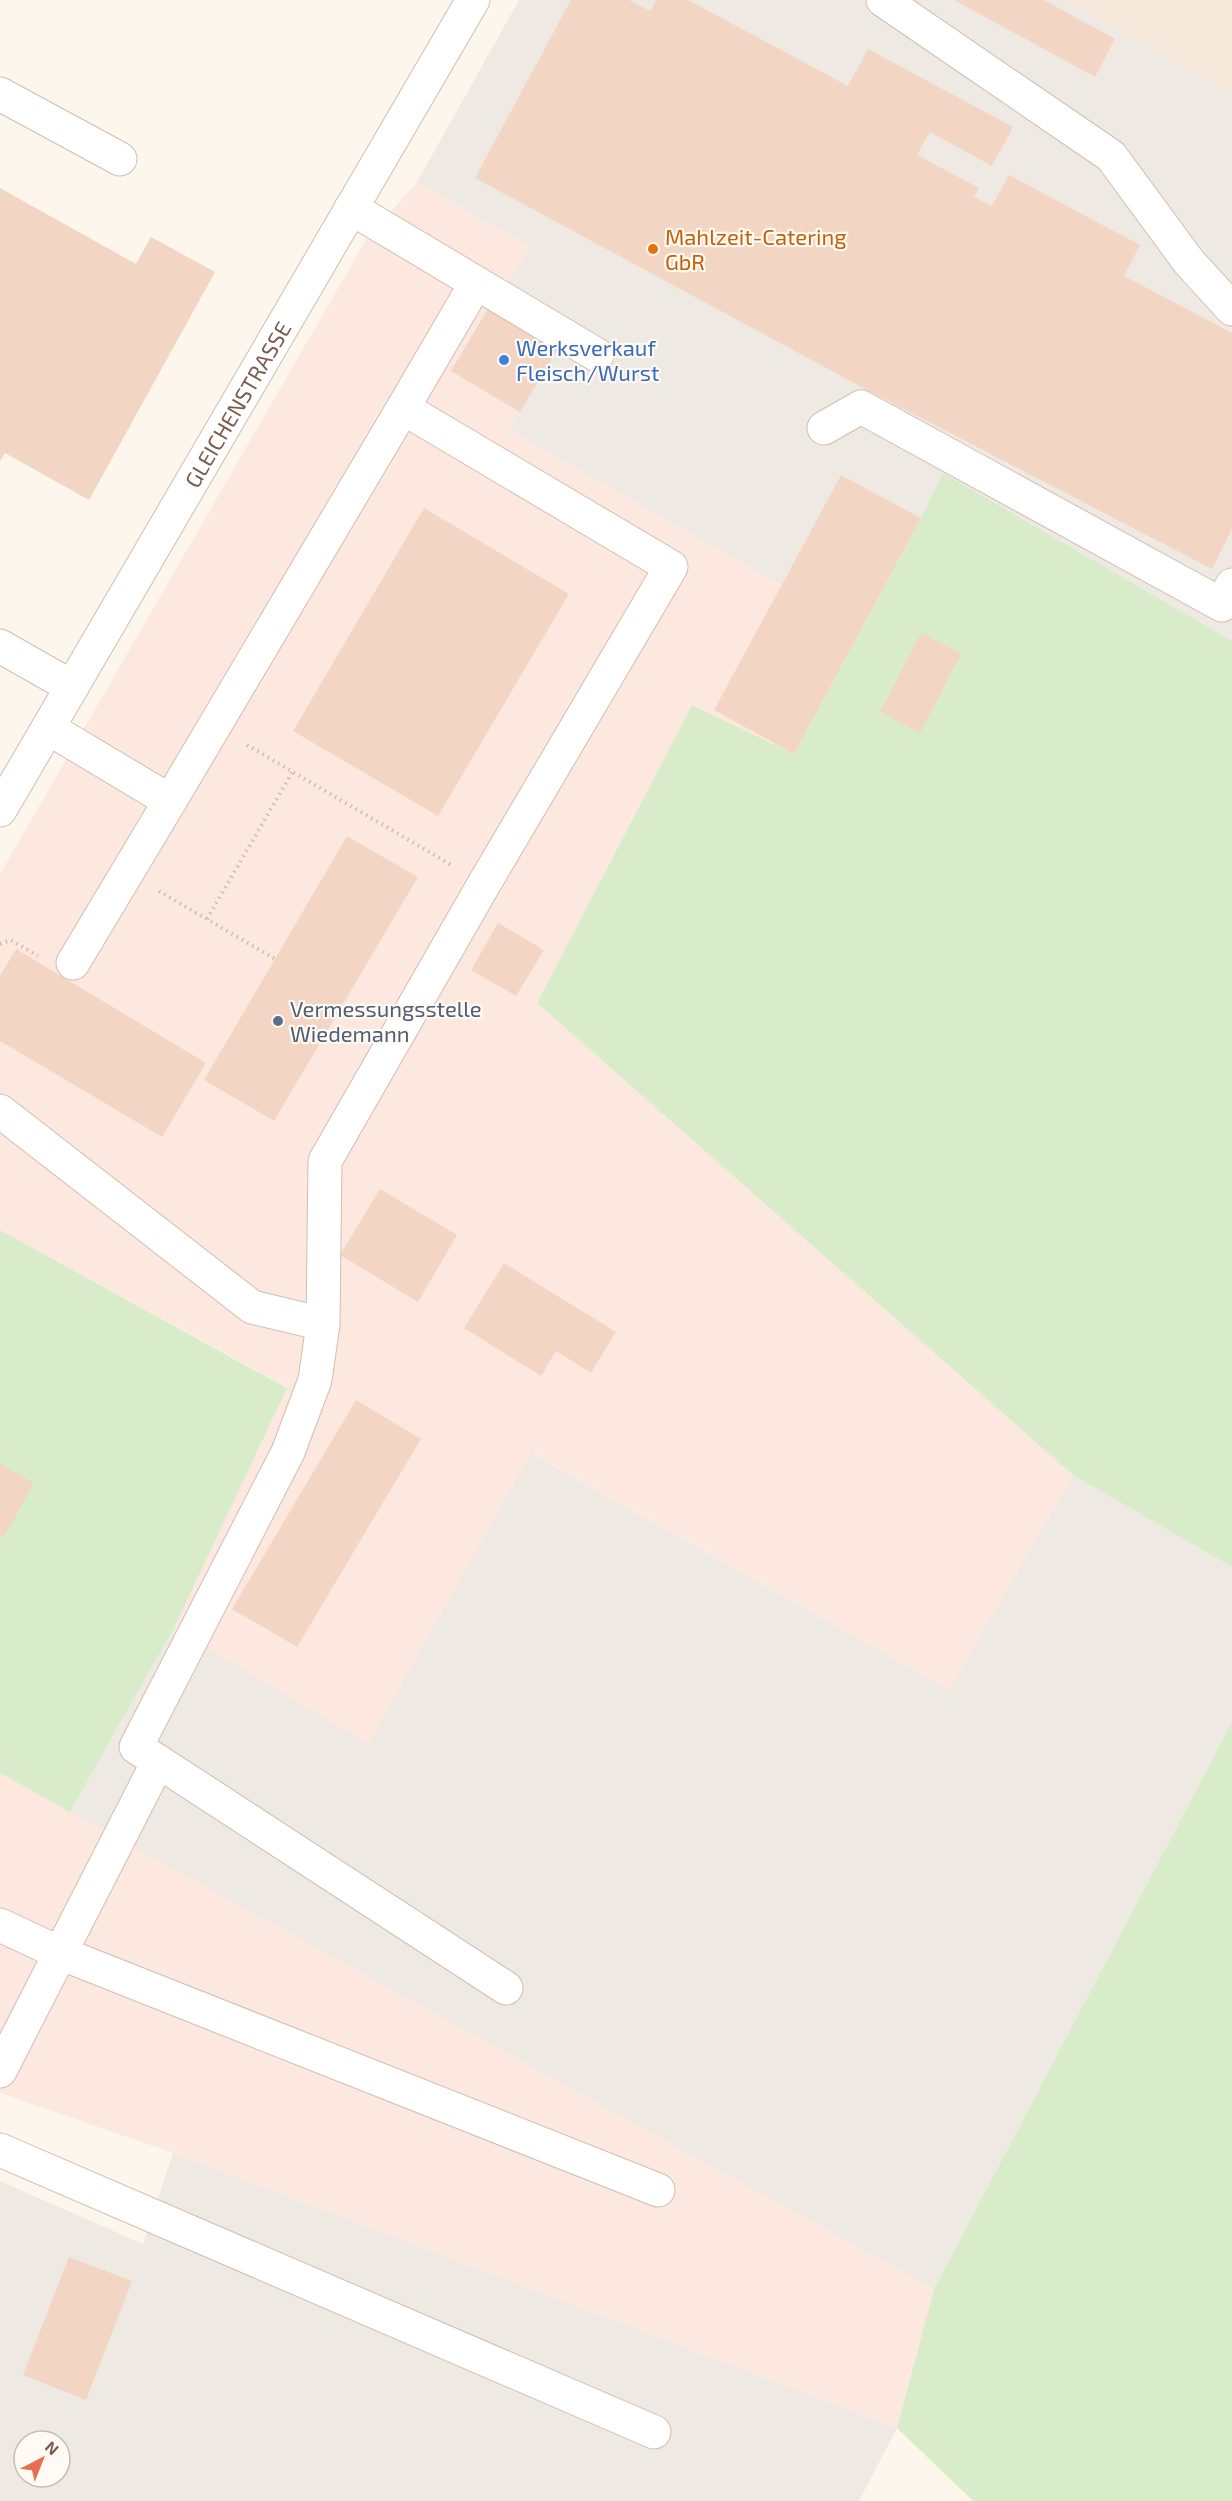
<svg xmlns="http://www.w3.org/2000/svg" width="1232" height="2501" font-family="'Exo 2',sans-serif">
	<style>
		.residential { fill: #f5e8da }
		.commercial { fill: #fde8e0 }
		.industrial { fill: #efe9e4; fill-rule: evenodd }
		.green { fill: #d8ecc9 }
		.building { fill: #f3d5c3 }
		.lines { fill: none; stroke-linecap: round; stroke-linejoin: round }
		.minor-casing { stroke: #d1beb0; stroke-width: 35 }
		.path { stroke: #d9b8a5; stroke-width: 4; stroke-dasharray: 1.5 4.5; stroke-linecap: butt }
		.minor { stroke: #fff; stroke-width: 33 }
		.food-dot { fill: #e8710a; stroke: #fffaf3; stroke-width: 2 }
		.shop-dot { fill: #3f7fe0; stroke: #fffaf3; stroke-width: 2 }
		.service-dot { fill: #5c6f8a; stroke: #fffaf3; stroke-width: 2 }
		.labels { text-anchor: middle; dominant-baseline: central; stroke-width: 4.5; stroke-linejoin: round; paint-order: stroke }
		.food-label { font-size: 22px; fill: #c56008; stroke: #fffaf3; text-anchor: start }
		.shop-label { font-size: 22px; fill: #366cbe; stroke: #fffaf3; text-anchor: start }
		.street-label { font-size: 22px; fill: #7a5c4d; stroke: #fffaf3 }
		.service-label { font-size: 22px; fill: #4e5e75; stroke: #fffaf3; text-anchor: start }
	</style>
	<rect width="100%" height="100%" fill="#fdf6ec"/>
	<polygon class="residential" points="1065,0 1232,0 1232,95"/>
	<g class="commercial">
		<polygon points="417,182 530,247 514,274 520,412 509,430 781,585 841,475 921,518 794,754 692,705 537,1003 1073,1475 949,1690 532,1453 368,1745 174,1628 287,1387 0,1230 0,874 367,238"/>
		<polygon points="0,1773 934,2289 897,2428 173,2153 0,2093"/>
	</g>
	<g class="industrial">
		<polygon points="519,0 1065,0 1232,95 1232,641 943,474 921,518 841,475 781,585 509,430 519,412 451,371 489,307 514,274 530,247 417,182"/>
		<polygon points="531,1453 949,1690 1073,1475 1232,1567 1232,1722 934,2289 70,1812 174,1628 368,1744"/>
		<path d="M173,2153L897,2428L859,2501H0V2181L143,2244ZM24,2441H60V2477H24Z"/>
	</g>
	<g class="green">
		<polygon points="943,473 1232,641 1232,1567 1073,1475 537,1003 692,705 794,754 921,518"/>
		<polygon points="0,1230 287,1388 174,1628 70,1812 0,1773"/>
		<polygon points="1232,1722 1232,2501 973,2501 897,2428 934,2289"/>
	</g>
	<g class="building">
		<polygon points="571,0 629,0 650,11 656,0 688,0 848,86 868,49 1013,127 992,166 930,132 917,155 979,188 974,197 992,206 1009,175 1140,245 1124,276 1232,333 1232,529 1212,569 869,391 475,178"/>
		<polygon points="954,0 1044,0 1115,39 1095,77"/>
		<polygon points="0,188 136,264 151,237 215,272 89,500 5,453 0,461"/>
		<polygon points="489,307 557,350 520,412 451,371"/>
		<polygon points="841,475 921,518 794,754 714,710"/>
		<polygon points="424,508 569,594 438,816 293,731"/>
		<polygon points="921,633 961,654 920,733 880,712"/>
		<polygon points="347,836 418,877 274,1121 204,1080"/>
		<polygon points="498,923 544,950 516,996 471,970"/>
		<polygon points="16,949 206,1063 162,1137 0,1041 0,976"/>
		<polygon points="380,1189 457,1235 418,1302 340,1255"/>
		<polygon points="504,1263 616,1332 591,1373 556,1351 541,1376 464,1328"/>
		<polygon points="356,1400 421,1439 297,1647 232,1609"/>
		<polygon points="0,1464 34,1483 4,1537 0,1535"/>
		<polygon points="69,2257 132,2281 86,2400 23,2375"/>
	</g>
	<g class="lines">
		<defs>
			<g id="minor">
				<polyline points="883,0 1111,156 1189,262 1232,309"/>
				<polyline points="0,94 120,159"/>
				<polyline points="351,208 597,355"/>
				<polyline points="403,408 476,283"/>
				<polyline points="824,428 861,407 1222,605 1232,585"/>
				<polyline points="0,646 72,687"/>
				<polyline points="48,728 170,801 73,963"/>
				<polyline points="170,801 403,408 671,567 484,884 325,1161 323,1324"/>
				<path id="s1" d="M0,810L473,0"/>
				<polyline points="0,1111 252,1307 323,1324 315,1380 288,1452 136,1747 506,1988"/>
				<polyline points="0,1925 60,1953 658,2190"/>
				<polyline points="0,2071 158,1762"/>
				<polyline points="0,2150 654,2432"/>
			</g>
		</defs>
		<use href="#minor" class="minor-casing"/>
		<g class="path">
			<polyline points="247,745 453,866"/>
			<polyline points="159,891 275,959"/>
			<polyline points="207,919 293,771"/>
			<polyline points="0,944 11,940 38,956"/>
		</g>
		<use href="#minor" class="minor"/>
	</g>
	<circle class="food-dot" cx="653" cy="249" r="6"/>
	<circle class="shop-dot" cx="504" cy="360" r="6"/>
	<circle class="service-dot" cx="278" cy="1021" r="6"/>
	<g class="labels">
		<g class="food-label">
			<text x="665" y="236">Mahlzeit-Catering<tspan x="665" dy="25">GbR</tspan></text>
		</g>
		<g class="shop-label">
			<text x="516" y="347">Werksverkauf<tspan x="516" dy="25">Fleisch/Wurst</tspan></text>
		</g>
		<g class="street-label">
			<text stroke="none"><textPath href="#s1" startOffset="470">GLEICHENSTRASSE</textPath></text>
		</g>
		<g class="service-label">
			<text x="290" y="1008">Vermessungsstelle<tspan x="290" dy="25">Wiedemann</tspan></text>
		</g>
	</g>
	<g transform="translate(42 2459) rotate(42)"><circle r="28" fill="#fffaf3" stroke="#cabbb1" stroke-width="1.5"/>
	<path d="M0-4.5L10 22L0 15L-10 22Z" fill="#e76f51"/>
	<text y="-9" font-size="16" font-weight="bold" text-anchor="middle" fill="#7a5c4d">N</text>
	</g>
</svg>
